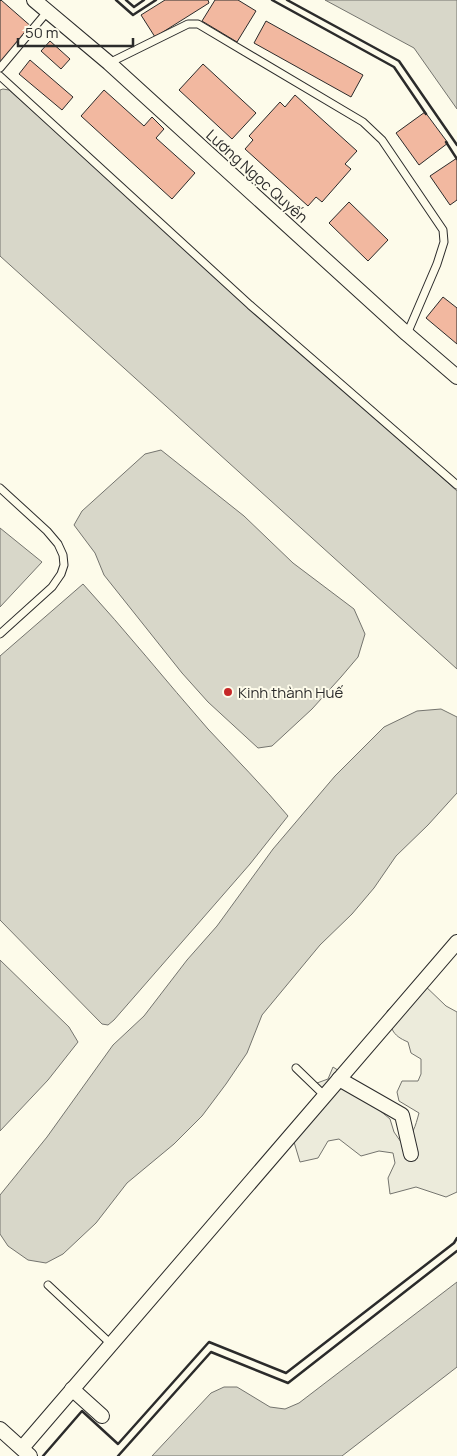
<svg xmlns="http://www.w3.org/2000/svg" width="457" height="1456" font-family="Manrope,sans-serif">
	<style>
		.green { fill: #ecebdb; stroke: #74746e }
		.water { fill: #d8d7c9; stroke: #74746e }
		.building { fill: #f2b8a0; stroke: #2b2b2b }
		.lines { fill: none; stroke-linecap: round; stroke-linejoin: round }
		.service-casing { stroke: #2b2b2b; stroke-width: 9 }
		.minor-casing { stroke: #2b2b2b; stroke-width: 16 }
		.service { stroke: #fdfbea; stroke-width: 7 }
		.minor { stroke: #fdfbea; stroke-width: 14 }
		.wall { stroke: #2b2b2b; stroke-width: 2.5 }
		.poi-dot { fill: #c62828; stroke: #fdfbea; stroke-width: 2 }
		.labels { text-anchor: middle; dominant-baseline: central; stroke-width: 4; stroke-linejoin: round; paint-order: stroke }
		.street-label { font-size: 15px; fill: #2b2b2b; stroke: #fdfbea }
		.poi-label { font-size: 15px; fill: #2b2b2b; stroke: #fdfbea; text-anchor: start }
	</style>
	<rect width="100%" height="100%" fill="#fdfbea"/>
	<path class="green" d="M421,982L446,1006L457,1012V1192L446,1197L416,1187L390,1194L388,1178L395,1163L393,1153L379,1151L361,1156L339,1139L328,1141L318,1158L300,1162L294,1142L305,1123L304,1109L318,1103L317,1083L328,1079L333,1067L350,1078L378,1109L390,1119L394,1132L401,1142C414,1135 415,1127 419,1113L399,1101L397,1092L402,1081H418L421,1074V1059L411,1053L408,1042C391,1035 391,1028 387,1011Z"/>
	<g class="water">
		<polygon points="325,0 457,0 457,109 414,48"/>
		<polygon points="3,89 9,90 457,491 457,669 0,256 0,90"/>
		<polygon points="161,450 244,516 293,563 354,609 365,634 358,657 341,677 312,709 272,746 258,748 208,702 182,673 104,575 95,553 74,525 82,511 145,454"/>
		<polygon points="0,528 42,562 0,607"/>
		<path d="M83,584C126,631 166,681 208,729C235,758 263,786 288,816L250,864L114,1020L108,1025L102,1024L0,920V656Z"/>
		<polygon points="441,709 457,717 457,793 428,825 396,856 374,888 352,914 320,945 262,1015 247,1053 226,1084 202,1116 174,1144 127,1183 96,1223 63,1254 46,1263 28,1260 8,1246 0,1234 0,1195 47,1137 113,1045 144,1016 187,960 217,926 273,849 335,776 384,727 417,711"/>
		<polygon points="0,960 69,1027 78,1042 48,1080 0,1131"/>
		<polygon points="457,1282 457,1367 342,1456 152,1456 211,1393 224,1387 237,1387 270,1407 285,1409 299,1403"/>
	</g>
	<g class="building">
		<polygon points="1,0 33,28 0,65 0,1"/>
		<polygon points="165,0 208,0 209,3 155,37 141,15"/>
		<polygon points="215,0 238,0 256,11 237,42 202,21"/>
		<polygon points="266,21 363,75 351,97 254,43"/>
		<polygon points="50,41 70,59 61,69 41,51"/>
		<polygon points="30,60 73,97 62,110 19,74"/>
		<polygon points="203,64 256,113 232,139 179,90"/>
		<polygon points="104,90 144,126 152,117 164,129 156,138 195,173 172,199 81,116"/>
		<polygon points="295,95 357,151 345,164 351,169 322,202 316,197 308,206 245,149 253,140 249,136 280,102 285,107"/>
		<polygon points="425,112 448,143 419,165 396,133"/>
		<polygon points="457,158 457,200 450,205 430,176"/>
		<polygon points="349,202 388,240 368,261 329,223"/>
		<polygon points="443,297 457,308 457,344 426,318"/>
	</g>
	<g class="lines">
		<defs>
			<g id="service">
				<polyline points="109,63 188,24 198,24 363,122 382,140 443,230 444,242 437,264 407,334"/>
				<polyline points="0,68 47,12"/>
				<polyline points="0,76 250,305 457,485"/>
				<polyline points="0,488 47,531 58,544 63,555 64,565 61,574 52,587 0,634"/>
				<polyline points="296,1068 325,1096"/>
				<polyline points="48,1285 111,1344"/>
			</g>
			<g id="minor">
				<polyline points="34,0 109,63 407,334 457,377"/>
				<polyline points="339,1079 402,1115 411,1154"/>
				<polyline points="72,1389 102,1416"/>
				<polyline points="0,1429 30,1456"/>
				<polyline points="22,1448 457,942"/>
			</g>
		</defs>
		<use href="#service" class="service-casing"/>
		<use href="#minor" class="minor-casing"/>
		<use href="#service" class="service"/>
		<use href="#minor" class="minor"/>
		<g class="wall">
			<polyline points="116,0 133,15 156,0"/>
			<polyline points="126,0 134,7 144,0"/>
			<polyline points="272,0 394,67 426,114"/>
			<polyline points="287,0 399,61 457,145"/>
			<polyline points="446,142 457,159"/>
			<polyline points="43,1456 82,1411 118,1444 209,1342 286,1373 454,1243 457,1238"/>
			<polyline points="118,1456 211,1352 288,1383 457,1251"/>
		</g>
	</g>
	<circle class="poi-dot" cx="228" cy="692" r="5"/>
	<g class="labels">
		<g class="street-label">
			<text transform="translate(257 176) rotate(42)">Lương Ngọc Quyến</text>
		</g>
		<g class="poi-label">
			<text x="238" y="692">Kinh thành Huế</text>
		</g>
	</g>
	<path d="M18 38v8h115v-8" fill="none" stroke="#2b2b2b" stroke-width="2.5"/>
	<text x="25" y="38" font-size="15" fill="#2b2b2b" stroke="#fdfbea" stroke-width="4" paint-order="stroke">50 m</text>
</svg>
